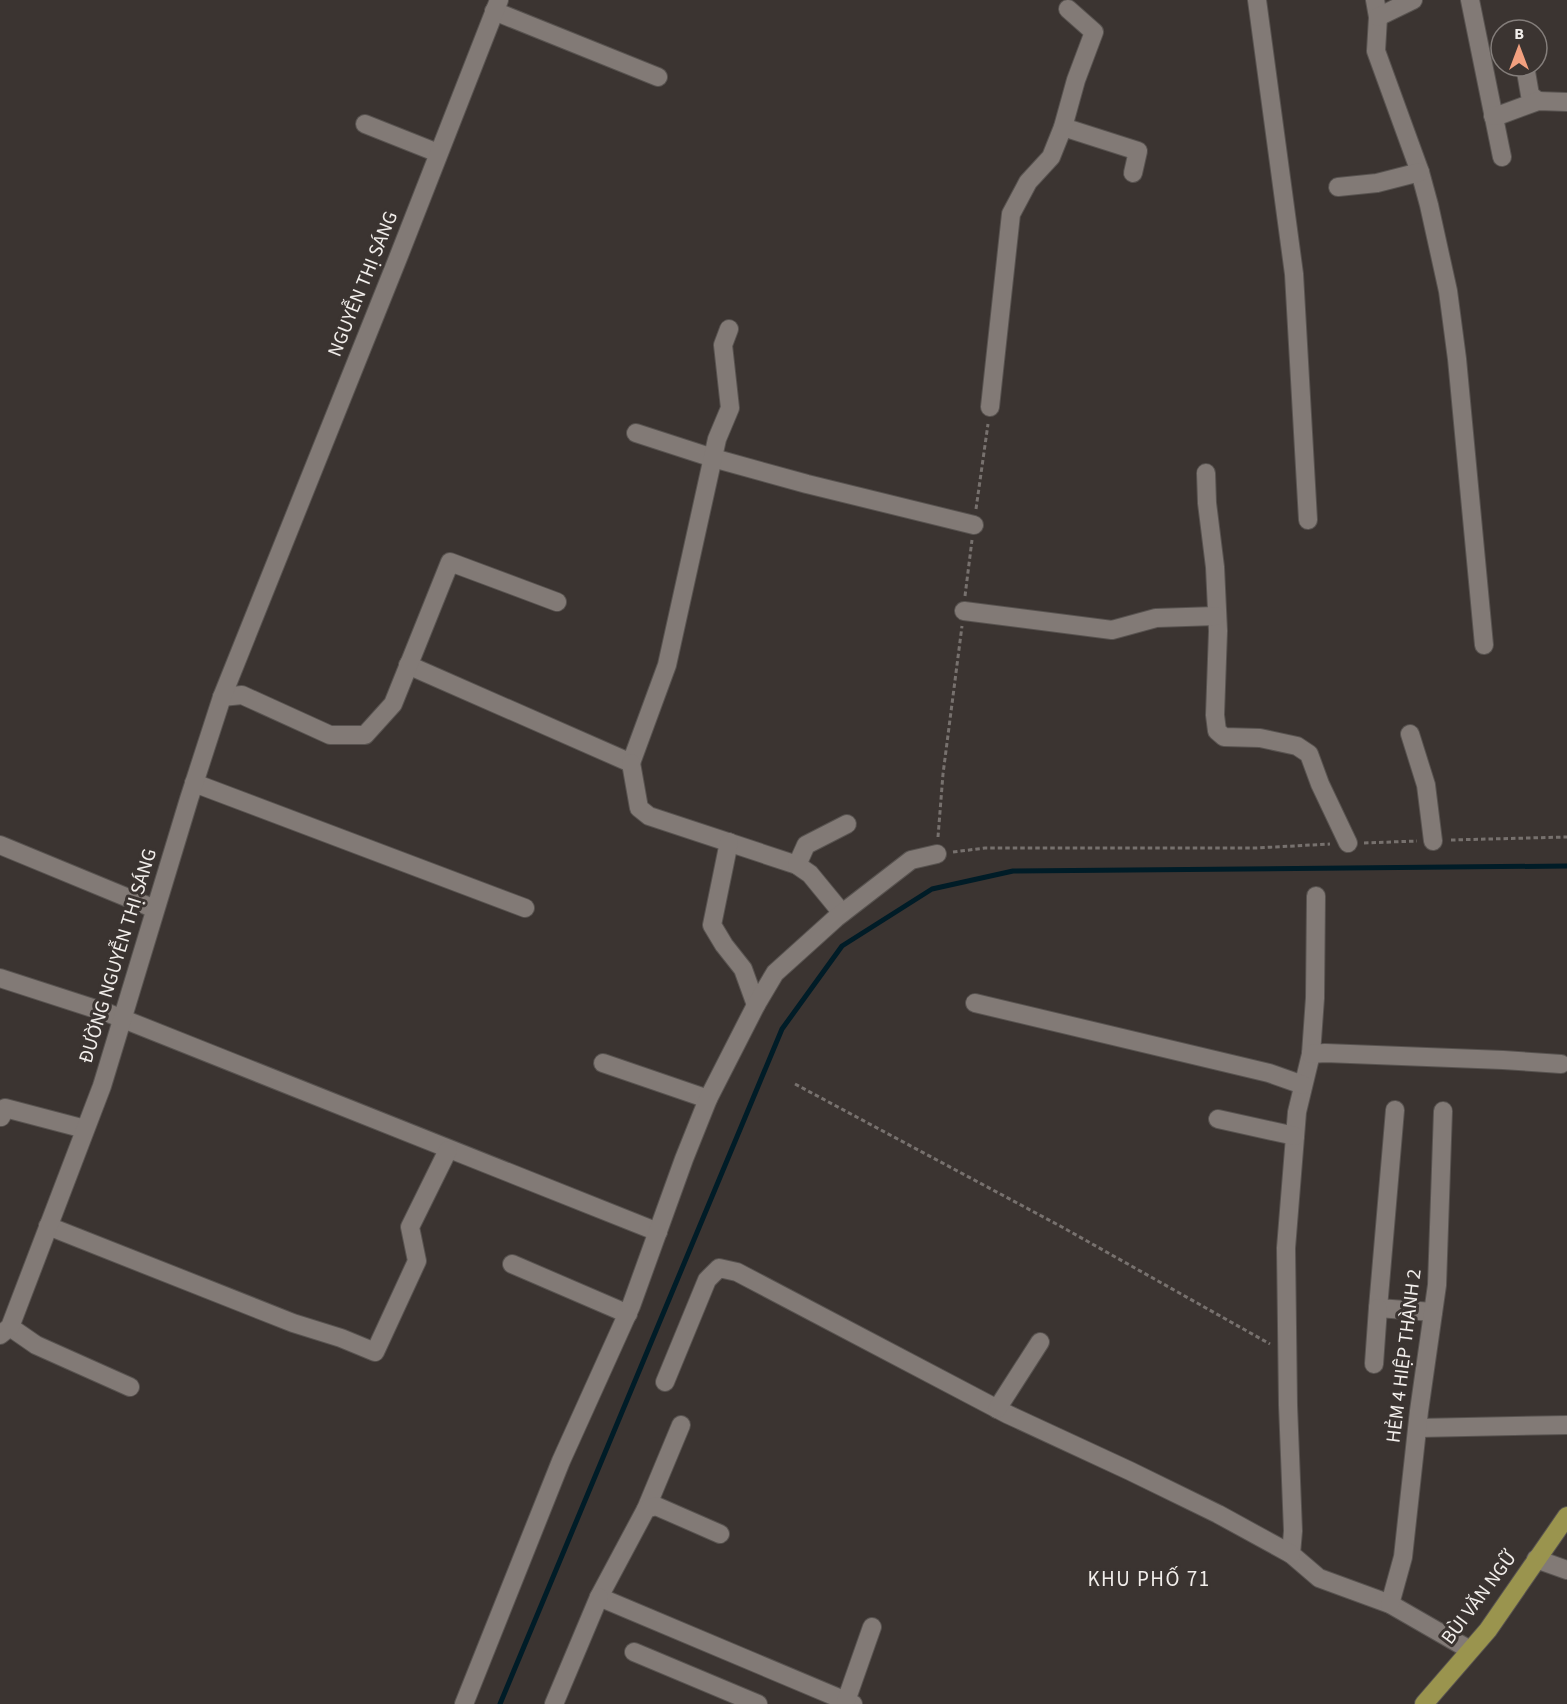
<svg xmlns="http://www.w3.org/2000/svg" width="1567" height="1704" font-family="'Source Sans 3',sans-serif">
	<style>
		.lines { fill: none; stroke-linecap: round; stroke-linejoin: round }
		.stream { stroke: #001c27; stroke-width: 5 }
		.minor-casing { stroke: #585350; stroke-width: 20 }
		.major-casing { stroke: #585350; stroke-width: 20 }
		.path { stroke: #77716e; stroke-width: 3; stroke-dasharray: 4.5 3; stroke-linecap: butt }
		.minor { stroke: #827a76; stroke-width: 18 }
		.major { stroke: #9a944e; stroke-width: 18 }
		.labels { text-anchor: middle; dominant-baseline: central; stroke-width: 6; stroke-linejoin: round; paint-order: stroke }
		.street-label { font-size: 20px; fill: #f2eeeb; stroke: #3b3431 }
		.neighbourhood-label { font-size: 21px; letter-spacing: 1.5px; fill: #f2eeeb; stroke: #3b3431 }
	</style>
	<rect width="100%" height="100%" fill="#3b3431"/>
	<g class="lines">
		<polyline class="stream" points="500,1704 782,1029 842,946 932,889 1013,871 1567,866"/>
		<defs>
			<g id="minor">
				<polyline points="1257,0 1294,274 1308,520"/>
				<polyline points="1375,0 1378,17 1376,51 1420,172 1429,205 1448,291 1457,359 1484,645"/>
				<polyline points="1470,0 1502,157"/>
				<polyline points="494,11 658,77"/>
				<polyline points="1378,17 1413,0"/>
				<polyline points="1525,66 1530,95 1538,101"/>
				<polyline points="1493,116 1500,115 1538,101 1567,102"/>
				<polyline points="365,124 438,153"/>
				<polyline points="1063,127 1138,151 1133,173"/>
				<polyline points="1338,187 1377,183 1420,172"/>
				<polyline points="990,407 1011,214 1028,182 1051,157 1063,127 1076,80 1094,32 1068,9"/>
				<polyline points="636,433 713,458 807,484 974,525"/>
				<polyline points="1206,473 1207,503 1215,567 1218,631 1215,715 1217,731 1224,737 1260,738 1297,746 1309,754 1320,784 1348,843"/>
				<polyline points="964,611 1112,630 1156,618 1216,616"/>
				<polyline points="408,665 631,763 667,665 717,439 730,408 723,345 729,329"/>
				<polyline points="222,697 242,695 330,735 365,735 393,704 450,562 557,602"/>
				<polyline points="1410,734 1426,785 1433,841"/>
				<polyline points="631,763 639,808 649,816 797,865 810,874 842,913"/>
				<polyline points="194,783 525,908"/>
				<polyline points="729,842 712,925 724,945 743,969 756,1005"/>
				<polyline points="0,845 155,909"/>
				<polyline points="797,865 806,845 847,824"/>
				<polyline points="1316,896 1315,998 1311,1054 1297,1112 1286,1248 1288,1405 1293,1531 1291,1554 1319,1578 1390,1604 1470,1650"/>
				<polyline points="0,978 108,1013 658,1232"/>
				<polyline points="975,1003 1269,1073 1303,1085"/>
				<polyline points="1311,1054 1325,1053 1503,1060 1561,1064"/>
				<polyline points="603,1063 708,1099"/>
				<polyline points="1395,1110 1378,1308 1433,1312"/>
				<polyline points="1,1117 5,1108 85,1129"/>
				<polyline points="1218,1119 1295,1136"/>
				<polyline points="48,1226 293,1323 341,1338 375,1352 417,1261 410,1227 448,1150"/>
				<polyline points="512,1264 628,1314"/>
				<polyline points="10,1327 36,1345 130,1387"/>
				<polyline points="0,1335 10,1327 102,1086 189,799 222,697 398,258 499,0"/>
				<polyline points="1374,1364 1378,1308"/>
				<polyline points="665,1382 707,1280 719,1268 737,1272 1007,1414 1130,1471 1218,1514 1291,1554"/>
				<polyline points="997,1409 1040,1342"/>
				<polyline points="1418,1428 1567,1425"/>
				<polyline points="646,1509 681,1425"/>
				<polyline points="720,1534 656,1506 646,1509 599,1597 853,1704"/>
				<polyline points="1536,1559 1567,1570"/>
				<polyline points="1390,1604 1403,1557 1419,1411 1437,1285 1443,1111"/>
				<polyline points="634,1652 758,1704"/>
				<polyline points="846,1701 872,1627"/>
				<polyline points="464,1704 561,1461 631,1306 684,1159 708,1099 756,1005 775,973 836,918 911,860 937,854"/>
				<polyline points="554,1704 599,1597"/>
			</g>
			<polyline id="major" points="1424,1704 1488,1630 1567,1516"/>
		</defs>
		<use href="#minor" class="minor-casing"/>
		<use href="#major" class="major-casing"/>
		<g class="path">
			<polyline points="976,509 988,424"/>
			<polyline points="965,596 972,540"/>
			<polyline points="938,837 943,774 962,626"/>
			<polyline points="1451,840 1567,837"/>
			<polyline points="1364,843 1417,841"/>
			<polyline points="953,852 985,848 1256,848 1330,844"/>
			<polyline points="795,1084 1062,1227 1270,1344"/>
		</g>
		<use href="#minor" class="minor"/>
		<use href="#major" class="major"/>
	</g>
	<g class="labels">
		<g class="street-label">
			<text transform="translate(363 284) rotate(-68)">NGUYỄN THỊ SÁNG</text>
			<text transform="translate(118 956) rotate(-73)">ĐƯỜNG NGUYỄN THỊ SÁNG</text>
			<text transform="translate(1404 1356) rotate(-83)">HẺM 4 HIỆP THÀNH 2</text>
			<text transform="translate(1479 1598) rotate(-53)">BÙI VĂN NGỮ</text>
		</g>
		<g class="neighbourhood-label">
			<text x="1149" y="1579">KHU PHỐ 71</text>
		</g>
	</g>
	<g transform="translate(1519 48)"><circle r="28" fill="#3b3431" stroke="#847e7b" stroke-width="1.5"/>
	<path d="M0-4.5L10 22L0 15L-10 22Z" fill="#f2a07f"/>
	<text y="-9" font-size="16" font-weight="bold" text-anchor="middle" fill="#f2eeeb">B</text>
	</g>
</svg>
